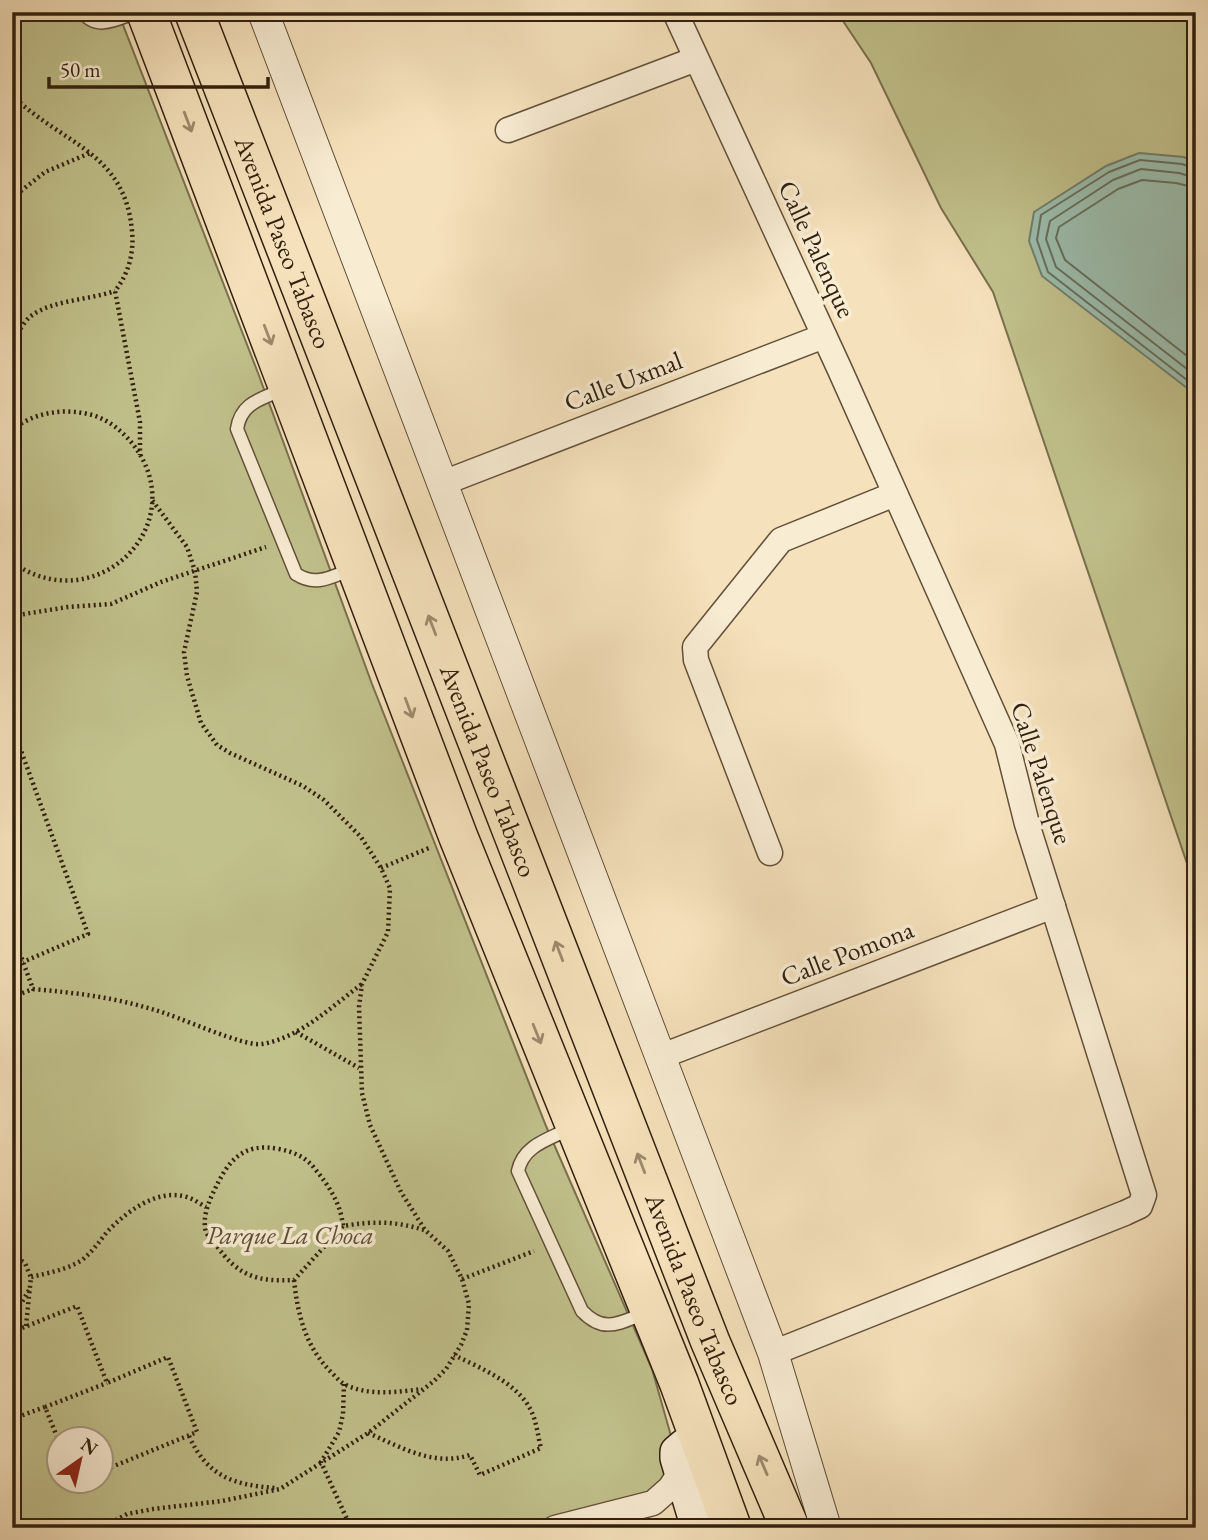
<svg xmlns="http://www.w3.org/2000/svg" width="1208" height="1540" font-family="'EB Garamond',serif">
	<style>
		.green { fill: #c1c18c; stroke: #79704d; stroke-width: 2; fill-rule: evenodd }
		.water { fill: #9cbeae; stroke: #717f6e; stroke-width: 2 }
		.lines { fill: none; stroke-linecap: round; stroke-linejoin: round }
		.shore { stroke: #666f5e; stroke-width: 2 }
		.service-casing { stroke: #625039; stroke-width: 15 }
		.minor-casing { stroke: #625039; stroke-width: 27 }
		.tertiary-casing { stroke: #625039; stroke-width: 32 }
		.secondary-casing { stroke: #31200e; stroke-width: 36 }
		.primary-casing { stroke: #31200e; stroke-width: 41 }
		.path { stroke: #31200e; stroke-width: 4.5; stroke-dasharray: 2 3.5; stroke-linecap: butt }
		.service { stroke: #f8ecd3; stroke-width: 12 }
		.minor { stroke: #f8ecd3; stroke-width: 24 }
		.tertiary { stroke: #f8ecd3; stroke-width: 30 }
		.secondary { stroke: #f8ecd3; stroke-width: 33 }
		.primary { stroke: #f5e1bb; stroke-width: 38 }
		.oneway { stroke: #9d8a6d }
		.labels { text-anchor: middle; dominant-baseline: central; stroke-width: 7; stroke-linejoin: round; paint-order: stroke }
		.street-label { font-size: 26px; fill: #31200e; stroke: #f8ecd3 }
		.park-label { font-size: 26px; font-style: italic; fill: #5c5034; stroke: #f8ecd3 }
	</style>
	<rect width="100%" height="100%" fill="#f5e1bb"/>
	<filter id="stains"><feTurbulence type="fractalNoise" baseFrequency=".00286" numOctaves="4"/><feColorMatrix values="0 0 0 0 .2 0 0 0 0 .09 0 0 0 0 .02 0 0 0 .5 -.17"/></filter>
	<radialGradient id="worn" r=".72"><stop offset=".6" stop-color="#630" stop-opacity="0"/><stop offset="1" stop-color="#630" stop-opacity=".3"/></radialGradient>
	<g class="green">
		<path d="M12,12H118L258,373L372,684L546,1126L652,1369L681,1471L663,1496L555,1528H12ZM60,1438H102V1480H60Z"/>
		<polygon points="837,12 1196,12 1196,890 993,292 941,208 871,63"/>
	</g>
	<polygon class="water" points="1139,153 1184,157 1196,163 1196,395 1042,276 1029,241 1034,212 1106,166"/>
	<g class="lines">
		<g class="shore">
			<polyline points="1196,169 1182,164 1140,160 1109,172 1041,215 1037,240 1048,272 1196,387"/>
			<polyline points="1196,178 1179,173 1141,169 1113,180 1050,221 1046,239 1056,267 1196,376"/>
			<polyline points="1196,188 1176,183 1142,180 1118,189 1059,227 1056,238 1065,260 1196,363"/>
		</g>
		<defs>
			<g id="service">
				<path d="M83,12C96,32 119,18 137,12"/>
				<path d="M284,389C262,399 241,402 237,429L296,574C316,587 331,577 352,569"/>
				<path d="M571,1128C550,1139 523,1145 518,1171L582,1311C605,1335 620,1322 648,1312"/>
			</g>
			<g id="minor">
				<polyline points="675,12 840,370 1007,744 1027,824 1144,1195 1140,1206 1125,1213 773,1353"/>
				<polyline points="508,130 696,59"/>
				<polyline points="443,483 824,336"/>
				<polyline points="770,853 696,660 695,647 781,540 895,494"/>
				<polyline points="662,1056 1053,906"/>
				<polyline points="555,1528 653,1503 670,1488 681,1471"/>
			</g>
			<polyline id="tertiary" points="263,12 773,1353 826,1528"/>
			<polyline id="secondary" points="698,1528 677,1458 677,1452 684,1446 700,1440"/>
			<g id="primary">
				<polyline points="146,12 458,836 679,1383 732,1528"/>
				<path id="s1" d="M194,12L710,1341L790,1528"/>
			</g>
		</defs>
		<use href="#service" class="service-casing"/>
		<use href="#minor" class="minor-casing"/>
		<use href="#tertiary" class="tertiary-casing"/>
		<use href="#secondary" class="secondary-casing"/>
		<use href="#primary" class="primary-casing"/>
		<g class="path">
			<path d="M12,95C61,144 125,151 132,231C134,253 129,273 115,291L140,422V455"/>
			<polyline points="12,198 45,172 90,153"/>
			<path d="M12,343C18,334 23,322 31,316C52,300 89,300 115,291"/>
			<path d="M12,430C33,413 61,408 88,414C107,418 123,431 135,447C193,527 94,621 12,562"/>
			<polyline points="12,616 68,607 111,604 161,582 266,547"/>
			<polyline points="12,726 88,934 23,962"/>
			<polyline points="381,868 429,848"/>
			<path d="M12,932L33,989C77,993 112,997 155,1010C177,1016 244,1047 262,1044C300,1038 332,1006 362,984"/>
			<polyline points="12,997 33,989"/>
			<polyline points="296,1032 359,1068"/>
			<path d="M343,1226L294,1280C257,1282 238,1276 216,1245C213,1242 208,1236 206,1232C202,1219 208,1203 214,1191C228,1161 242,1142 279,1149C294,1152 306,1157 315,1169C329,1186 341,1204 343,1226C372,1221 396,1221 424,1230"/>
			<polyline points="12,1255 25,1263 31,1278"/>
			<polyline points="462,1279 534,1251"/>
			<path d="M294,1280C298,1317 306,1348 333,1374C337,1378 341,1383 346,1385C369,1396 398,1392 422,1389"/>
			<polyline points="12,1314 19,1307 29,1290"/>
			<path d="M26,1326L31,1277C48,1273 66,1270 82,1260C92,1252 99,1242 107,1232C126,1212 157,1188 187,1197C194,1199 200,1204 206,1207"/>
			<polyline points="12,1332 77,1306 107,1383 168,1357 197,1432 102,1471"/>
			<polyline points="344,1384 343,1414 339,1432 321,1462 351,1528"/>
			<polyline points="45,1407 107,1383"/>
			<polyline points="12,1419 45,1407 60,1444"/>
			<path d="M368,1433C401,1447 433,1467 470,1455L480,1475L541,1448C538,1437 537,1425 533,1415C521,1384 482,1369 454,1355"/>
			<path d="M189,1436C207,1476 233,1485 275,1488"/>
			<polyline points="74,1480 77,1480"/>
			<polyline points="101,1528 127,1514 153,1509 222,1501 280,1489 368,1433 434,1381 446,1369 461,1345 467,1330 469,1304 462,1279 448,1251 425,1230 401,1192 370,1125 362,1093 359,1007 362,984 388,932 390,888 381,868 361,837 324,800 303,786 230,753 217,745 201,723 187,676 184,652 197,592 195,571 187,547 152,500"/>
		</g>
		<use href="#service" class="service"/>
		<use href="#minor" class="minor"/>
		<use href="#tertiary" class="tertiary"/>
		<use href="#secondary" class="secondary"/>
		<use href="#primary" class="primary"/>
	</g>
	<defs><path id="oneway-shaft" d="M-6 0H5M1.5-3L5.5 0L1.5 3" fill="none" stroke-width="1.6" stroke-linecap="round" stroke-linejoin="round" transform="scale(1.75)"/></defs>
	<g class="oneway">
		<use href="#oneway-shaft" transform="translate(188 122) rotate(69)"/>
		<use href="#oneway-shaft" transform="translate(268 335) rotate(69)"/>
		<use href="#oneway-shaft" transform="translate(432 625) rotate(-111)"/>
		<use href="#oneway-shaft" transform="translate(409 708) rotate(69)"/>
		<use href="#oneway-shaft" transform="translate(559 951) rotate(-111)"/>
		<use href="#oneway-shaft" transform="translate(537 1034) rotate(68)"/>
		<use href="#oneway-shaft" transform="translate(641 1163) rotate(-111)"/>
		<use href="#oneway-shaft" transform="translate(763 1465) rotate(-113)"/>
	</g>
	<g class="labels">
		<g class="street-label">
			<text stroke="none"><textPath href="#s1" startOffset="247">Avenida Paseo Tabasco</textPath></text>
			<text transform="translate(817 249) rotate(65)">Calle Palenque</text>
			<text transform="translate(623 381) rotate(-21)">Calle Uxmal</text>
			<text stroke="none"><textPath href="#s1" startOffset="814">Avenida Paseo Tabasco</textPath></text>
			<text transform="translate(1042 773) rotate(72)">Calle Palenque</text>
			<text transform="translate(847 953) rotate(-21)">Calle Pomona</text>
			<text stroke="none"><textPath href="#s1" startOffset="1381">Avenida Paseo Tabasco</textPath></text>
		</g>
		<g class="park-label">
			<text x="290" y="1235">Parque La Choca</text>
		</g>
	</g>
	<rect width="1208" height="1540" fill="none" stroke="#f5e1bb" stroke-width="42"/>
	<rect x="14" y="14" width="1180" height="1512" fill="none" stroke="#31200e" stroke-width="3.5"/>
	<rect x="21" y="21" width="1166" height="1498" fill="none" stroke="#31200e" stroke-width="2"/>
	<g transform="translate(80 1460) rotate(34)"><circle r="33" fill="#f8ecd3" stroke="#a89a84" stroke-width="2"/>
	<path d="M0-5L12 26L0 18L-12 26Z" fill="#8f2418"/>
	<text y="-10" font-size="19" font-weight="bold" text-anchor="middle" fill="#31200e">N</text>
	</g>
	<path d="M49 77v10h219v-10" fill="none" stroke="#31200e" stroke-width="3.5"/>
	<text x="60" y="77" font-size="21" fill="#31200e" stroke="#f8ecd3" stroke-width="5" paint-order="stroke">50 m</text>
	<rect width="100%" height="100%" filter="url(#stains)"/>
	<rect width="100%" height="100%" fill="url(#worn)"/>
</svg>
